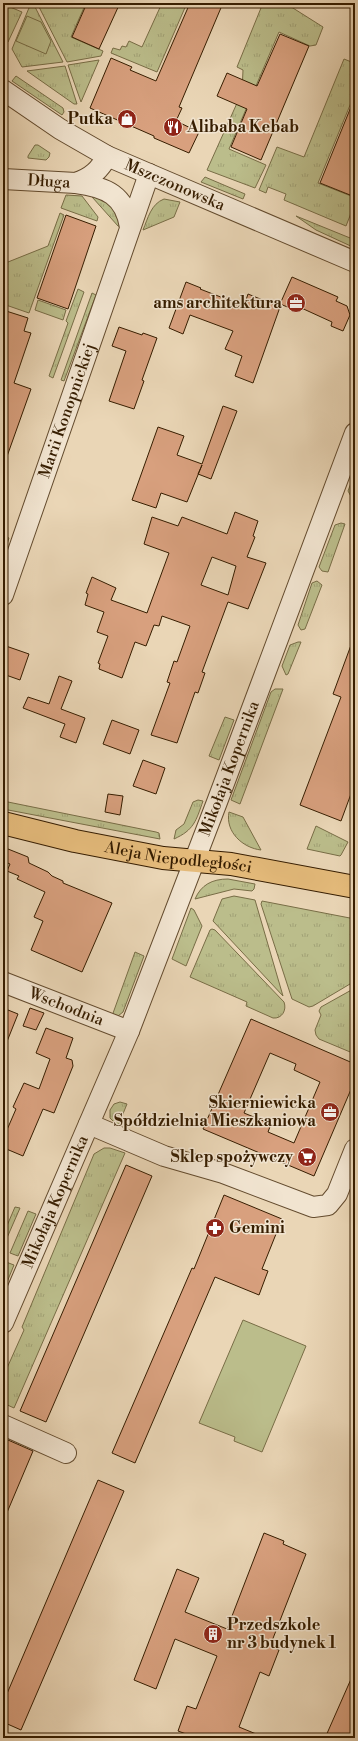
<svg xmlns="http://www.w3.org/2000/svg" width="358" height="1741" font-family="'Libre Bodoni',serif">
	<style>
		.grass { fill: url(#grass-tufts); stroke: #786d46 }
		.green { fill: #bbbd8b; stroke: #786d46 }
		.building { fill: #d8a07e; stroke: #361d00; fill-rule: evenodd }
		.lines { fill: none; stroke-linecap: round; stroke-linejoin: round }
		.minor-casing { stroke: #634b2e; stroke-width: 22 }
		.major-casing { stroke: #361d00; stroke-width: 24 }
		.minor { stroke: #f1e4d0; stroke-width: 20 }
		.major { stroke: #e5bb7b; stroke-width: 22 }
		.labels { text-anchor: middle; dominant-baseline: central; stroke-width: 3; stroke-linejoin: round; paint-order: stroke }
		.poi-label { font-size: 16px; font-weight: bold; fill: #361d00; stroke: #f1e4d0; text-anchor: end }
		.street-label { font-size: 16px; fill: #361d00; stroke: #f1e4d0 }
	</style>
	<defs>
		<pattern id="grass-tufts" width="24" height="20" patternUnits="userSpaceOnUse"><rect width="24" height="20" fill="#bbbd8b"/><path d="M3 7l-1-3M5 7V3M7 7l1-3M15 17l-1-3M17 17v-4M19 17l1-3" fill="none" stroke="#a1a276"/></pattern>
	</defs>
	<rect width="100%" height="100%" fill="#ead6b6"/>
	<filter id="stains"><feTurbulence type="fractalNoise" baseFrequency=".005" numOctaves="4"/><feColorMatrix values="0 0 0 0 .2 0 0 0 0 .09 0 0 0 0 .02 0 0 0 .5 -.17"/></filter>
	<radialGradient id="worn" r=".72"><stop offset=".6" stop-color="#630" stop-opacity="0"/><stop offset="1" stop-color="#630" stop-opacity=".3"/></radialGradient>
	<g class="grass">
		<polygon points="31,3 33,3 63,62 22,67 12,49"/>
		<polygon points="37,3 86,3 71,37 103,51 101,56 67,62"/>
		<polygon points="162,3 187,3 157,72 111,53 113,48 120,50 122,46 126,47 129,41 142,47"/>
		<polygon points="263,3 285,3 323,27 316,45 310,46 279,32 229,149 266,165 255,188 207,170 242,92 243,70 237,67"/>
		<polygon points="3,4 22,12 8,42 3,40"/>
		<polygon points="344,59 354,63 355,60 355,93 318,183 351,196 355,186 355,203 346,226 284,200 286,194 268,187 266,193 259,190 277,147 304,157"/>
		<polygon points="99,60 81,102 68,65"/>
		<polygon points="65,66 77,104 74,104 27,71"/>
		<polygon points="16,76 63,108 64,112 62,115 12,81"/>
		<polygon points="35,145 38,145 50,153 49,157 46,160 28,158 28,156"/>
		<polygon points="205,177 245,194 243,199 201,182"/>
		<polygon points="84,188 108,196 122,227 118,226"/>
		<polygon points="66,195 82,196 98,217 97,221 61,208"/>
		<path d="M164,199L180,202L174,217L143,230C148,218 151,204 164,199Z"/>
		<polygon points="60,213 64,215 29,313 3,304 3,264 48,246"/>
		<polygon points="296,216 355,240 355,248 316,230"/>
		<polygon points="78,289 84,292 53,378 49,376 68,323 66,321"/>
		<polygon points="92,293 96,295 64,381 61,380"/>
		<polygon points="38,300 66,310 63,320 35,310"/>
		<polygon points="355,472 355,499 354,502 348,491"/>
		<polygon points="341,523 345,524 328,572 322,571 319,567 335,525"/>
		<polygon points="4,536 9,538 3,556"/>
		<polygon points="317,581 322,585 305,629 301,630 298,625 312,583"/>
		<polygon points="298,642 301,642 288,674 286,675 282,666 290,645"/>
		<polygon points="275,689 283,689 240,804 231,800 271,692"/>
		<polygon points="225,717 234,720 219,760 209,756"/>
		<path d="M198,800L203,801C196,821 194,830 174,839L176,830L184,824L193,802Z"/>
		<polygon points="3,801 156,832 159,833 160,839 3,809"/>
		<path d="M229,812L243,817L261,850C243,848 225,832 229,812Z"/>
		<polygon points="316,826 348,842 341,855 340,856 307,849"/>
		<path d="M228,879L255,884L254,889L252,891L234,889L195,899C201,885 212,879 228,879Z"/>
		<polygon points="234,896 255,900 283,996 213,921 222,899"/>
		<polygon points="262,901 355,919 355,981 313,1006 309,1007 292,999 261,904"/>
		<polygon points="191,908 194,910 202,926 186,966 172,959"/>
		<path d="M212,929L215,930L284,1002C287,1010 282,1019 273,1018L246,1006L247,1002L190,977L210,930Z"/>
		<polygon points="135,952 144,956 123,1012 118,1016 112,1016"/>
		<polygon points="355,988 355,1054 319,1039 316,1035 315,1030 321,1015 319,1011 321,1007"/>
		<polygon points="120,1102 127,1104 118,1126 110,1118 110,1110 114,1104"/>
		<polygon points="104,1148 110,1148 125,1153 14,1408 3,1403 3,1377 24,1330 22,1327 94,1154"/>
		<polygon points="15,1207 20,1208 3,1247 3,1235"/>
		<polygon points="28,1211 36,1214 18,1256 10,1253"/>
		<polygon points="6,1262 14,1265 3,1292 3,1270"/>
	</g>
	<g class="green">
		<polygon points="27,16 41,22 51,41 46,54 16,41"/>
		<polygon points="243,1320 306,1346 262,1452 234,1441 235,1437 199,1423"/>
	</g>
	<g class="building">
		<polygon points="87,3 120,3 99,49 72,37"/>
		<polygon points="190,3 223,3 179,107 182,108 176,121 199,132 189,153 154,138 154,136 90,108 111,58 132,67 130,70 156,81"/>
		<polygon points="280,34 309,46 261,160 231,147 247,109 217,96 227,73 257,86"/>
		<polygon points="355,97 355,183 350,195 320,183"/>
		<polygon points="66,215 96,226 68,309 37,298"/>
		<polygon points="292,277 338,297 336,301 347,306 350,315 343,331 331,326 332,322 297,306 295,310 280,304"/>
		<polygon points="186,282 201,288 200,289 244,306 248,294 280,307 253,383 235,376 242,356 225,349 233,331 190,315 183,334 169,328"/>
		<polygon points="3,310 28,318 24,331 31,333 14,383 31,389 5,462 3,462"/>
		<polygon points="119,327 142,335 143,333 157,338 142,380 144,381 134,409 109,401 126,351 112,346"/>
		<polygon points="223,406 237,411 211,479 198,474 202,465 187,502 161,493 156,508 132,500 158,427 184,436 177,455 202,464"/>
		<path d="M235,512L258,521L253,536L255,537L247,557L266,563L248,609L228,602L202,672L205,673L198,693L195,692L177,743L151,735L170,683L167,682L174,661L177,662L190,626L162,616L159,626L154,625L146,646L135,642L122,678L99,669L100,664L98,663L108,636L97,632L104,612L85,605L88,594L86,593L92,577L116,588L111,600L147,613L169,553L144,544L152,517L178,526L182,517L227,534ZM212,557L236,566L228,595L201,585Z"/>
		<polygon points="354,637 355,637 355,783 341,821 300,805 341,697 333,694"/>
		<polygon points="3,645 29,654 20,680 3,674"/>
		<polygon points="59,676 72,681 61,709 85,718 76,743 60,737 65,724 23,708 28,697 49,704"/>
		<polygon points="112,720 139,730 130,754 103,744"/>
		<polygon points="143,760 165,768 156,794 133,786"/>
		<polygon points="108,794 123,796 120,815 105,812"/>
		<polygon points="3,847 28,857 29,863 48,872 52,876 63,881 63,883 112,903 82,972 31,950 43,921 34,917 45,892 17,879 19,876 7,871 10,864 3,861"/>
		<polygon points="3,1008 18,1014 4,1049 3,1049"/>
		<polygon points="30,1008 44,1013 36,1030 23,1026"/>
		<path d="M251,1019L355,1064V1080L314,1176L203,1129ZM270,1053L296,1064L294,1070L320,1082L294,1143L268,1132L271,1124L244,1113Z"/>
		<polygon points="46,1028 73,1038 66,1058 72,1060 73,1066 54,1113 43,1109 23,1156 4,1148 7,1140 3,1139 16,1109 13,1107 24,1083 39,1089 50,1059 36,1053"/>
		<polygon points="126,1165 152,1176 46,1422 20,1411"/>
		<polygon points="224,1195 282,1219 262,1269 268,1271 259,1295 215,1277 135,1463 112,1453 192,1268 194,1269"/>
		<polygon points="8,1440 33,1451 3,1522 3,1450"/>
		<polygon points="98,1480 124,1491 21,1730 3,1722 3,1703"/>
		<polygon points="264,1533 284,1541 283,1544 306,1554 270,1646 279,1650 269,1676 260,1672 239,1727 266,1738 197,1738 178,1731 187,1706 196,1709 217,1656 175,1639 156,1689 134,1680 177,1569 199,1578 185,1612 227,1629"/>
		<polygon points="355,1670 355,1738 325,1738"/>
	</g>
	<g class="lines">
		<defs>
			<g id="minor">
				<path id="s1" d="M3,90L60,129L107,156L355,262"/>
				<path id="s2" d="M3,179L76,183C91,178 100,170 107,156"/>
				<path d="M76,183C106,187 125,195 130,227"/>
				<path id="s3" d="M3,595L149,174"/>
				<path id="s4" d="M3,982L129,1031"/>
				<polyline points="89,1124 164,1156 223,1173 313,1207 328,1205 337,1194 355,1149"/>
				<path id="s5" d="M3,1323L129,1031L217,802L355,433"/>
				<polyline points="3,1425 66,1453"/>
			</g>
			<g id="major">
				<path id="s6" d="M3,823L75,841L163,858L231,864L355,887"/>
			</g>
		</defs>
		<use href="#minor" class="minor-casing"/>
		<use href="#major" class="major-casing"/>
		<use href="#minor" class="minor"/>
		<use href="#major" class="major"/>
	</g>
	<defs>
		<symbol id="shop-disc" viewBox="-11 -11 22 22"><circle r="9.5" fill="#8f2418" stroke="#f1e4d0"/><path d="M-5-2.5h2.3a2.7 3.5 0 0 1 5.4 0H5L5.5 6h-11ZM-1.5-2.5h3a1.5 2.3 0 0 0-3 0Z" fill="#fff"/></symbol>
		<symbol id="restaurant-disc" viewBox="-11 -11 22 22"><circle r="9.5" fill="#8f2418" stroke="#f1e4d0"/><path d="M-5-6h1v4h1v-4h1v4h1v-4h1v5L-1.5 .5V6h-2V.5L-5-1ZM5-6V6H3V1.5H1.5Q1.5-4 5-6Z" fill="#fff"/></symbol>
		<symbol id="office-disc" viewBox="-11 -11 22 22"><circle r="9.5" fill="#8f2418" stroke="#f1e4d0"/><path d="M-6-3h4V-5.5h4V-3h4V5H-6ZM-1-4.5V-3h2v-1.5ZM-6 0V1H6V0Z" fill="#fff"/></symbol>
		<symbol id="supermarket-disc" viewBox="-11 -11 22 22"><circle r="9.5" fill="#8f2418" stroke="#f1e4d0"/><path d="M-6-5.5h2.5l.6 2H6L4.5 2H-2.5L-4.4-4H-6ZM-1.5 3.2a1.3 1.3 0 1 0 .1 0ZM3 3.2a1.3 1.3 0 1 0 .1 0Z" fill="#fff"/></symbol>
		<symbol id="pharmacy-disc" viewBox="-11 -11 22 22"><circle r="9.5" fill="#8f2418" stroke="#f1e4d0"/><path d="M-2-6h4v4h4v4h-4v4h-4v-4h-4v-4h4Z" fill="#fff"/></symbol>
		<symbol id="building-disc" viewBox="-11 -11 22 22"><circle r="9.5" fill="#8f2418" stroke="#f1e4d0"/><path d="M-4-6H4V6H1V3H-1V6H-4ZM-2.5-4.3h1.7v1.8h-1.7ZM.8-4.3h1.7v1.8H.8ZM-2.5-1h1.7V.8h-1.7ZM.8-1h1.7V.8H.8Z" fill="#fff"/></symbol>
	</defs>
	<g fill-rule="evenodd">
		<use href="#shop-disc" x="116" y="108" width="22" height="22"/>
		<use href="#restaurant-disc" x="162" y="116" width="22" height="22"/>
		<use href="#office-disc" x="285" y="292" width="22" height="22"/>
		<use href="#office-disc" x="319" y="1101" width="22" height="22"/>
		<use href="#supermarket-disc" x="296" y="1146" width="22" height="22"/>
		<use href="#pharmacy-disc" x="204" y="1217" width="22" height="22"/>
		<use href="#building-disc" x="202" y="1623" width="22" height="22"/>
	</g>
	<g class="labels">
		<g class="poi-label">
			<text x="113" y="119">Putka</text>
			<text x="187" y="127" text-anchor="start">Alibaba Kebab</text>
			<text x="282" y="303">ams architektura</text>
			<text x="316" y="1103">Skierniewicka<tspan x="316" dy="18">Spółdzielnia Mieszkaniowa</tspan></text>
			<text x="293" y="1157">Sklep spożywczy</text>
			<text x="229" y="1228" text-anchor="start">Gemini</text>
			<text x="227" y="1625" text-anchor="start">Przedszkole<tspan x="227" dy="18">nr 3 budynek 1</tspan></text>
		</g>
		<g class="street-label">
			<text stroke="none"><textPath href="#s2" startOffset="46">Długa</textPath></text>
			<text stroke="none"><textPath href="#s1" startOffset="197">Mszczonowska</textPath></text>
			<text stroke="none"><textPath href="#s3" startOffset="195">Marii Konopnickiej</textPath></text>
			<text stroke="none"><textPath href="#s5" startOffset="599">Mikołaja Kopernika</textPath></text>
			<text stroke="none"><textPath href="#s6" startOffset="179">Aleja Niepodległości</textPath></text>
			<text stroke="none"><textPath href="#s4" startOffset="68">Wschodnia</textPath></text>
			<text stroke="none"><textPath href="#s5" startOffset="132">Mikołaja Kopernika</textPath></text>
		</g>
	</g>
	<rect width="358" height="1741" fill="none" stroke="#ead6b6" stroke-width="16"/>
	<rect x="4" y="4" width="350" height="1733" fill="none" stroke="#361d00" stroke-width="2"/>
	<rect x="8" y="8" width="342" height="1725" fill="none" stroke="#361d00"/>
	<rect width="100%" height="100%" filter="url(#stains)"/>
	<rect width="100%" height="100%" fill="url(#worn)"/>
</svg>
